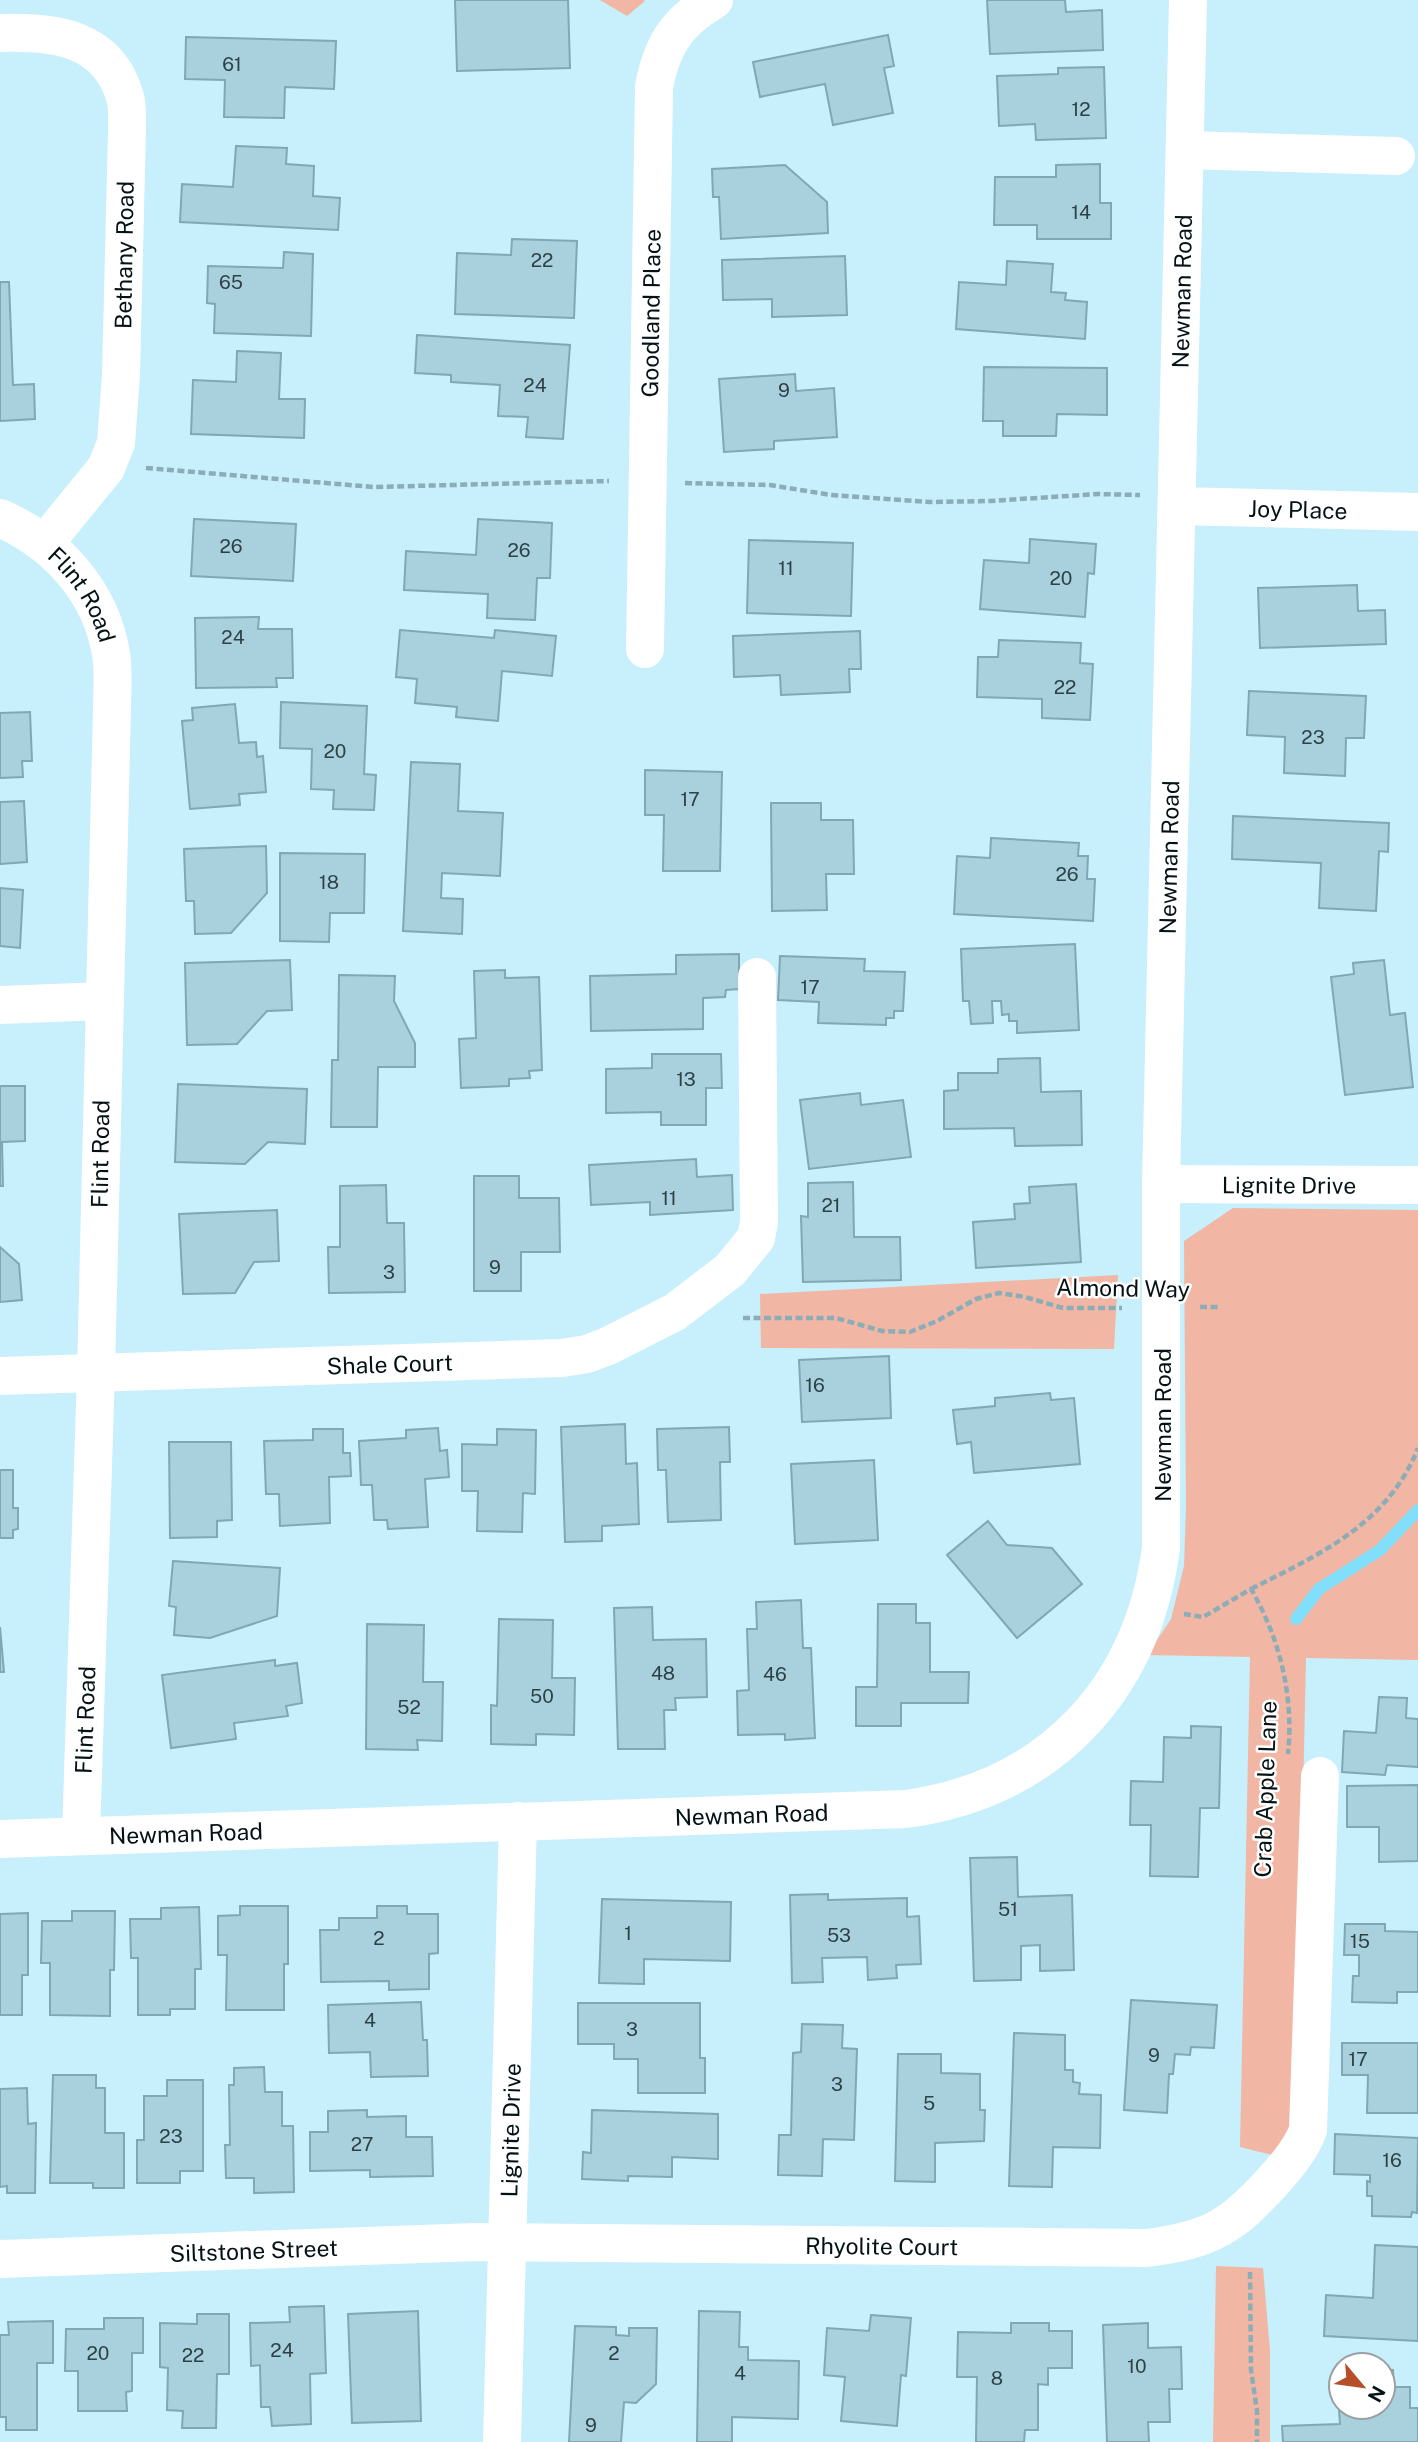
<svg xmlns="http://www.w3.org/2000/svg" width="1418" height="2442" font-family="'Public Sans',sans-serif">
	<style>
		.green { fill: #f1b7a4 }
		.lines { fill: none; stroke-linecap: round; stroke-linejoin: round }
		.stream { stroke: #81dffb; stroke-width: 12 }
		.building { fill: #a9d0dd; stroke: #80a7b3; stroke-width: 2 }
		.path { stroke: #8cacb7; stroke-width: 4.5; stroke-dasharray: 7 3.5; stroke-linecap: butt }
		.minor { stroke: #fff; stroke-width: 38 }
		.labels { text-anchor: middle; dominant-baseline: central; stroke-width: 5; stroke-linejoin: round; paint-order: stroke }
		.number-label { font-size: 19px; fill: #2d4248 }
		.street-label { font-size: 23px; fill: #041216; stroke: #fff }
	</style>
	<rect width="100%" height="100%" fill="#c7effc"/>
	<g class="green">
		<polygon points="600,0 643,0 645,1 627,16"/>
		<polygon points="1233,1208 1418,1210 1418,1660 1306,1658 1296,2122 1276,2156 1240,2147 1250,1657 1147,1655 1171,1619 1184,1566 1186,1507 1184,1241"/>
		<polygon points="1118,1275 1114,1349 761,1348 760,1294"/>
		<polygon points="1216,2266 1263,2268 1270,2351 1270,2442 1213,2442"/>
	</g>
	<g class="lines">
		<polyline class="stream" points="1296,1619 1319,1589 1380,1550 1418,1510"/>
	</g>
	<g class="building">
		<polygon points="455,0 568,0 570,68 457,71"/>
		<polygon points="987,0 1065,0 1066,12 1102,10 1103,50 990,54"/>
		<polygon points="888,35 894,66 884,68 893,113 833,125 825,84 760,97 753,62"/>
		<polygon points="186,37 336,41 334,89 285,87 284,118 224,117 225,80 185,79"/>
		<polygon points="1104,67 1106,138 1036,140 1035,124 999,126 997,76 1058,74 1058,68"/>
		<polygon points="236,146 287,148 286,164 314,166 313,196 340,198 338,230 180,222 182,184 233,187"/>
		<polygon points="1100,164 1100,203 1111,203 1111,239 1037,239 1037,225 994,225 995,177 1056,177 1056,165"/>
		<polygon points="785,165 827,202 828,233 721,239 719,197 713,197 712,169"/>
		<polygon points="512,239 577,241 574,318 455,314 457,253 511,255"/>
		<polygon points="284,252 313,254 311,336 214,333 215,304 207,303 208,266 283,268"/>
		<polygon points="845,256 847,315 772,317 772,299 723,300 722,260"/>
		<polygon points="1007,261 1053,264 1051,292 1066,293 1065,300 1087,302 1085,339 956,329 959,282 1006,285"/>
		<polygon points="0,282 9,282 13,385 34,384 35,419 0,421"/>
		<polygon points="417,335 570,345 563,439 526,437 528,417 498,416 500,385 451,382 451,375 415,373"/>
		<polygon points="237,351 281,353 279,399 305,399 304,438 191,434 193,380 236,382"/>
		<polygon points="984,367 1107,368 1107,415 1057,414 1056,436 1003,436 1003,421 983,421"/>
		<polygon points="795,374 796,391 834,388 837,437 774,441 774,449 724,452 719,379"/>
		<polygon points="194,519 296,524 293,581 191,576"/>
		<polygon points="478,519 552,523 550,578 537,578 535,620 487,618 488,594 404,590 406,551 476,555"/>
		<polygon points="1030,539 1096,544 1094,574 1088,573 1085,617 980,609 984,560 1029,563"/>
		<polygon points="749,540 853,543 851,616 747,613"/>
		<polygon points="1357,585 1358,611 1385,610 1386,644 1260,648 1258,588"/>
		<polygon points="259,617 258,629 292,629 293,678 276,678 277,687 196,688 195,618"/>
		<polygon points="400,630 494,638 495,630 556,636 552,676 502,671 498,721 456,717 457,707 415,703 417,679 396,677"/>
		<polygon points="860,631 861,669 849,669 850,692 781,695 780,675 734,677 733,636"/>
		<polygon points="999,640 1081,643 1080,663 1093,664 1090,720 1042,718 1042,699 977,697 978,657 998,657"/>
		<polygon points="1249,691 1366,696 1364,738 1346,738 1345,776 1284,773 1285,737 1247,735"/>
		<polygon points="281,702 367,706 364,774 376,775 374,810 333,809 334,790 311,789 312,749 280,748"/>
		<polygon points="235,704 239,743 256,742 257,757 263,756 266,792 239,794 240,805 190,809 182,721 193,720 192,708"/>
		<polygon points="30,712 32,761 22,761 23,777 0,778 0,713"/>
		<polygon points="411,762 460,764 458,811 503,813 500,876 442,873 441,898 463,899 462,934 403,931"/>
		<polygon points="645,770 722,772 720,871 663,871 664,815 645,815"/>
		<polygon points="24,801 27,862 0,864 0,802"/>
		<polygon points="771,803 821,803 821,820 853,820 854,874 826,874 827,910 772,911"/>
		<polygon points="1233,816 1389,823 1388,852 1379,851 1376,911 1319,908 1321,863 1232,859"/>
		<polygon points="991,838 1079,843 1078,856 1088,856 1087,879 1095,879 1093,921 954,914 957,856 990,858"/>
		<polygon points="266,846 267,893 231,933 195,934 194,901 186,901 184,849"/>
		<polygon points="280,853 365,854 364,913 330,913 329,942 280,941"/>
		<polygon points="0,888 23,890 20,948 0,946"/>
		<polygon points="1075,944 1079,1030 1017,1033 1017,1021 1009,1021 1009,1014 1002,1015 1001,1001 992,1001 993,1023 971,1024 969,1001 963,1001 961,949"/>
		<polygon points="739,954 739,989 726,990 725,997 703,998 703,1029 591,1031 590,976 676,974 676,955"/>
		<polygon points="780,956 865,959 864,971 905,972 903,1011 894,1011 894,1018 886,1018 886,1025 818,1023 819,1002 778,1000"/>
		<polygon points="290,960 292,1010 267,1011 237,1044 187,1045 185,963"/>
		<polygon points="1384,960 1390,1015 1405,1013 1413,1087 1345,1095 1331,977 1354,974 1353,963"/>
		<polygon points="505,970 505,978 539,977 542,1070 529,1071 530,1078 509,1079 509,1086 461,1088 459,1039 476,1038 474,971"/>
		<polygon points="339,975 395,976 394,1001 415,1043 415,1067 378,1067 377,1127 331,1127 332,1060 338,1060"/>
		<polygon points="652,1054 721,1054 722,1088 706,1088 706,1125 661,1125 661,1112 606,1113 606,1069 652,1068"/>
		<polygon points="1040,1058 1041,1092 1081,1091 1082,1145 1015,1146 1014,1128 944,1129 944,1091 958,1090 958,1073 998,1073 998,1059"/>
		<polygon points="178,1084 307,1089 305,1144 268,1142 245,1164 175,1162"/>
		<polygon points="0,1086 25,1086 25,1141 2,1142 3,1186 0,1186"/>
		<polygon points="860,1093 861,1105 903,1100 911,1157 809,1169 800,1100"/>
		<polygon points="696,1159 697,1177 732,1175 733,1210 650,1215 650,1202 591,1205 589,1165"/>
		<polygon points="474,1176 519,1176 519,1198 559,1198 560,1252 521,1252 521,1291 474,1291"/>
		<polygon points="853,1182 854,1237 900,1237 901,1280 803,1282 801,1216 808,1217 808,1183"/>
		<polygon points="1076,1184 1081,1262 976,1268 973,1222 1015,1219 1014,1204 1030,1203 1029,1187"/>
		<polygon points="386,1185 387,1223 404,1223 405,1292 329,1293 328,1247 340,1247 340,1186"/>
		<polygon points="277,1210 279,1261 254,1262 235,1293 183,1294 179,1214"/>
		<polygon points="0,1247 19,1264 22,1300 0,1302"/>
		<polygon points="889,1356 891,1418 802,1422 799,1360"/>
		<polygon points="1050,1393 1051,1400 1074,1398 1080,1464 974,1473 971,1442 957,1444 953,1410 995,1406 995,1398"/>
		<polygon points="625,1424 626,1464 637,1463 639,1524 602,1526 602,1541 565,1542 561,1427"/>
		<polygon points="729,1427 730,1462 720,1462 721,1520 668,1522 666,1470 658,1470 657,1429"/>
		<polygon points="438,1428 440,1451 447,1450 449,1477 425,1479 428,1527 388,1529 387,1520 374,1520 372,1485 361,1485 359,1441 406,1438 406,1430"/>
		<polygon points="313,1429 343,1429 343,1453 350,1453 351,1476 329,1477 330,1523 280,1526 279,1494 266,1494 264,1441 313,1440"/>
		<polygon points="497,1429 536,1430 535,1494 523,1493 522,1532 477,1531 478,1491 462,1491 462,1444 497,1445"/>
		<polygon points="169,1442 231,1442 232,1520 217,1521 217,1537 170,1538"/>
		<polygon points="874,1460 878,1540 795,1544 791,1464"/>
		<polygon points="0,1470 13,1470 13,1508 18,1508 18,1529 13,1530 13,1538 0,1538"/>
		<polygon points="988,1521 1007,1545 1052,1548 1082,1584 1017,1638 947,1555"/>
		<polygon points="173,1561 280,1568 277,1616 210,1638 174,1635 176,1607 169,1606"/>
		<polygon points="801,1600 803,1648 811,1648 815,1738 785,1740 785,1734 738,1735 737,1691 749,1690 747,1629 757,1629 756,1602"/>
		<polygon points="878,1604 916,1604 916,1623 930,1623 930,1672 969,1672 968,1703 901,1703 901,1726 856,1726 856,1687 877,1687"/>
		<polygon points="652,1607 653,1640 706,1639 707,1697 675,1698 676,1710 664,1710 665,1749 618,1749 614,1608"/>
		<polygon points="499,1619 553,1620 552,1678 575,1678 574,1735 536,1734 536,1745 491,1744 491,1705 497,1706"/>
		<polygon points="367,1624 424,1625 423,1682 443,1682 442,1741 417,1740 418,1750 366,1749"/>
		<polygon points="0,1627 4,1672 0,1672"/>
		<polygon points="275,1660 275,1666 297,1663 302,1703 286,1706 288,1716 234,1723 236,1739 171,1748 162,1675"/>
		<polygon points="1379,1697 1407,1698 1406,1718 1418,1719 1418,1767 1387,1765 1385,1775 1342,1772 1344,1731 1376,1733"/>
		<polygon points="1191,1726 1221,1727 1219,1808 1200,1808 1198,1877 1150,1876 1151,1825 1130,1825 1131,1781 1163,1782 1164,1737 1191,1738"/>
		<polygon points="1418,1785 1418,1861 1379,1862 1379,1827 1347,1827 1347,1786"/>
		<polygon points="1017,1857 1018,1897 1072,1895 1074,1970 1040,1971 1040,1945 1021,1946 1021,1980 974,1981 970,1858"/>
		<polygon points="828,1894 828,1900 907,1898 907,1917 919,1916 921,1964 896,1965 897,1978 868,1980 867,1957 822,1958 823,1982 792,1983 790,1895"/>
		<polygon points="602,1899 731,1902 730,1961 644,1959 644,1984 599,1983"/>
		<polygon points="240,1906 288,1906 288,1964 284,1964 284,2010 226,2010 227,1955 218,1955 218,1916 240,1915"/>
		<polygon points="377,1906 407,1906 407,1914 438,1914 438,1953 429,1954 429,1989 389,1990 389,1981 321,1982 320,1930 339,1930 339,1918 377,1918"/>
		<polygon points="199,1907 201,1969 195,1969 195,2009 170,2009 170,2015 138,2015 138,1958 131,1958 130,1919 161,1919 161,1908"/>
		<polygon points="72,1911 115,1911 114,1970 110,1970 110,2016 50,2015 50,1963 41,1963 42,1921 72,1921"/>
		<polygon points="28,1913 28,1975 22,1975 22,2015 0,2015 0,1914"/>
		<polygon points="1345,1924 1385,1924 1385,1931 1418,1932 1418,1992 1397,1992 1397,2003 1352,2002 1353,1976 1359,1976 1359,1955 1344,1955"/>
		<polygon points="1131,2000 1217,2005 1214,2048 1191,2047 1190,2055 1175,2054 1173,2074 1169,2074 1167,2113 1124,2110"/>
		<polygon points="421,2002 423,2040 427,2040 428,2076 371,2077 370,2052 329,2053 328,2005"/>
		<polygon points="578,2003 700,2003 700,2058 705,2058 705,2093 638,2093 638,2059 614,2059 614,2044 578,2044"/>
		<polygon points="802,2024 843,2025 842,2048 857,2049 854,2140 823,2139 822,2176 778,2175 779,2135 791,2135 793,2053 801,2052"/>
		<polygon points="1014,2033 1065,2035 1065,2070 1073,2070 1073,2082 1080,2083 1079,2094 1101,2095 1100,2148 1053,2147 1052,2187 1009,2186"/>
		<polygon points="1342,2043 1418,2043 1418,2113 1367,2113 1368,2075 1342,2075"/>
		<polygon points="898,2054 941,2054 941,2073 980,2074 980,2110 985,2110 984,2141 935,2143 935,2182 895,2181"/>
		<polygon points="264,2067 265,2092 282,2092 282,2126 293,2126 294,2192 254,2193 254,2178 226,2178 225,2145 230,2145 229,2085 234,2085 234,2068"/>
		<polygon points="53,2075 96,2075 96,2088 105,2088 105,2133 124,2133 124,2188 93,2188 93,2183 50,2183"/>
		<polygon points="167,2080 203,2080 203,2171 180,2171 180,2183 137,2183 137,2140 144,2140 144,2096 167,2096"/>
		<polygon points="27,2088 28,2124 36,2123 35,2193 7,2193 7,2186 0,2187 0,2089"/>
		<polygon points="367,2110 367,2117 406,2116 406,2137 432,2137 433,2176 370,2177 370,2170 310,2171 310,2132 328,2132 328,2111"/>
		<polygon points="592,2110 718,2114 718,2159 672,2157 672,2177 628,2176 628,2181 582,2179 583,2152 591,2153"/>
		<polygon points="1335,2134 1418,2138 1417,2213 1412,2212 1411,2217 1372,2216 1372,2196 1367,2196 1367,2181 1370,2182 1370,2175 1334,2174"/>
		<polygon points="1375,2245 1418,2247 1418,2341 1324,2336 1326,2295 1373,2298"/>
		<polygon points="324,2306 326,2373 310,2374 311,2424 272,2426 270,2407 261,2407 260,2365 251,2366 250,2323 290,2322 289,2307"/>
		<polygon points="418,2311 421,2421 352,2423 348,2314"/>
		<polygon points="699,2311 740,2312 739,2347 748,2347 748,2360 799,2361 798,2419 732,2417 732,2442 697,2442"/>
		<polygon points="197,2314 229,2314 229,2374 217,2374 216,2428 182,2428 183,2411 167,2410 168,2368 160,2367 160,2323 197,2324"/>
		<polygon points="871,2315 911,2318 906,2376 901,2375 897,2426 841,2421 845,2377 824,2375 827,2328 869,2331"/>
		<polygon points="104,2318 143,2318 143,2353 132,2353 132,2391 126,2392 127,2411 78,2411 78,2371 65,2371 66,2329 104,2329"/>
		<polygon points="53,2321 53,2363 37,2363 37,2430 6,2430 6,2417 0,2417 0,2335 9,2335 8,2322"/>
		<polygon points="1011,2323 1049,2323 1049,2331 1072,2331 1072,2368 1048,2368 1048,2385 1038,2384 1038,2430 1025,2430 1024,2442 976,2442 977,2377 957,2377 958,2332 1011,2333"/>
		<polygon points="1148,2323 1148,2348 1181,2347 1182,2389 1169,2389 1170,2422 1148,2422 1149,2442 1107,2442 1103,2325"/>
		<polygon points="575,2326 616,2327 616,2335 629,2336 629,2328 657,2328 656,2384 636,2403 624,2402 621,2442 569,2442"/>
		<polygon points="1383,2370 1393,2370 1394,2387 1410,2387 1410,2408 1418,2408 1418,2442 1283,2442 1282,2426 1340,2424 1339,2409 1347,2409 1347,2407 1383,2407"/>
	</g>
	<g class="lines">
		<g class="path">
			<polyline points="146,468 374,487 609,481"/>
			<polyline points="685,483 770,485 831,495 930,502 990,501 1098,494 1140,495"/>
			<polyline points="1200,1307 1221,1307"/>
			<polyline points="743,1318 836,1318 882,1331 910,1332 937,1321 976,1299 999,1293 1025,1297 1063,1308 1122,1308"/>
			<path d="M1251,1589C1320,1554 1388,1524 1418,1448"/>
			<path d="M1184,1614L1203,1617L1251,1589C1280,1639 1294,1696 1288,1754"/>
			<polyline points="1250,2272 1251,2370 1257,2411 1257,2442"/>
		</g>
		<g class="minor">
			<path d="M0,33C53,31 108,37 125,97C128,107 127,119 127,130L121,375L116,443L106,468L45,543"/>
			<polyline points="1185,150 1396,156"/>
			<path id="s1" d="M1177,506L1418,512"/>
			<path id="s2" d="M0,518C57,543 101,592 111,654C114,672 112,691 112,708L96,1373L81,1836"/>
			<path id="s3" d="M645,649L654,87C662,44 677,22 714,0"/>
			<polyline points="0,1005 103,1001"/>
			<path id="s4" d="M1161,1184L1418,1185"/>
			<path id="s5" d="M0,1376L562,1358L587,1354L608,1346L675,1312L730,1270L756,1238L759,1222L757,977"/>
			<path id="s6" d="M0,1839L906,1809C1050,1789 1142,1690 1161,1548V1184L1188,0"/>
			<path id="s7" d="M0,2259L476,2242L1147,2248C1211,2240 1233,2226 1275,2179C1288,2164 1301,2149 1308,2130L1320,1776"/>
			<path id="s8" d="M502,2442L518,1821"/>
		</g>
	</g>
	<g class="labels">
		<g class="number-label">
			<text x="232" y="64">61</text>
			<text x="1081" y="109">12</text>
			<text x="1081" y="212">14</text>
			<text x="542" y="260">22</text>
			<text x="231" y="282">65</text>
			<text x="535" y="385">24</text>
			<text x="784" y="390">9</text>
			<text x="231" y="546">26</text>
			<text x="519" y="550">26</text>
			<text x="786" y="568">11</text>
			<text x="1061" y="578">20</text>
			<text x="233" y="637">24</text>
			<text x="1065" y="687">22</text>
			<text x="1313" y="737">23</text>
			<text x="335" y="751">20</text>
			<text x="690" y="799">17</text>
			<text x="1067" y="874">26</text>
			<text x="329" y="882">18</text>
			<text x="810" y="987">17</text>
			<text x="686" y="1079">13</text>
			<text x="669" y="1198">11</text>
			<text x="831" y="1205">21</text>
			<text x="495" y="1267">9</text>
			<text x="389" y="1272">3</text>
			<text x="815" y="1385">16</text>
			<text x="663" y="1673">48</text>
			<text x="775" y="1674">46</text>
			<text x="542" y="1696">50</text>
			<text x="409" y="1707">52</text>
			<text x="1008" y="1909">51</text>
			<text x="628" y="1933">1</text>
			<text x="839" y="1935">53</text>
			<text x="379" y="1938">2</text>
			<text x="1360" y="1941">15</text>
			<text x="370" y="2020">4</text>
			<text x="632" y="2029">3</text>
			<text x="1154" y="2055">9</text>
			<text x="1358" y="2059">17</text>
			<text x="837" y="2084">3</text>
			<text x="929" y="2103">5</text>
			<text x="171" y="2136">23</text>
			<text x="362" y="2144">27</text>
			<text x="1392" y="2160">16</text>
			<text x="282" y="2350">24</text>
			<text x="98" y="2353">20</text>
			<text x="614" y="2353">2</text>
			<text x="193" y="2355">22</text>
			<text x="1137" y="2366">10</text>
			<text x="740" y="2373">4</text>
			<text x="997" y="2378">8</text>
			<text x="591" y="2425">9</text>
		</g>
		<g class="street-label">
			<text transform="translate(124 255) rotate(-89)">Bethany Road</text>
			<text stroke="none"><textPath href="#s6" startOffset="2558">Newman Road</textPath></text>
			<text stroke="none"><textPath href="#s3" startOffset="336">Goodland Place</textPath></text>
			<text stroke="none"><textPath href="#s1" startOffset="121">Joy Place</textPath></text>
			<text stroke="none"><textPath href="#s2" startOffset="116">Flint Road</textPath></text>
			<text stroke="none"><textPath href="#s6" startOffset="1992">Newman Road</textPath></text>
			<text transform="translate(100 1154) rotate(-89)">Flint Road</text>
			<text stroke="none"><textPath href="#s4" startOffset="128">Lignite Drive</textPath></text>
			<text transform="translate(1123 1288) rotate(1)">Almond Way</text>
			<text stroke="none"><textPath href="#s5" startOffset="390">Shale Court</textPath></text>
			<text transform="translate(1162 1425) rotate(-90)">Newman Road</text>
			<text transform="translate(85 1720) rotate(-88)">Flint Road</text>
			<text transform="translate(1265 1789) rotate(-88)">Crab Apple Lane</text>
			<text stroke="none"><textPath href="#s6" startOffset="752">Newman Road</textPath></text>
			<text stroke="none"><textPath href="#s6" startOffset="186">Newman Road</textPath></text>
			<text stroke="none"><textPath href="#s8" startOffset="312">Lignite Drive</textPath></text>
			<text stroke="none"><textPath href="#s7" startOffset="882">Rhyolite Court</textPath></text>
			<text stroke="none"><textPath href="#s7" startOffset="254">Siltstone Street</textPath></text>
		</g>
	</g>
	<g transform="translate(1362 2386) rotate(119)"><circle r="33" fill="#ffffff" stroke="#9ba0a2" stroke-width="2"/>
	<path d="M0-5L12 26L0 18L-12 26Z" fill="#b54e29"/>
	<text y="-10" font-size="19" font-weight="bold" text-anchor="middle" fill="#041216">N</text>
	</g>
</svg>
